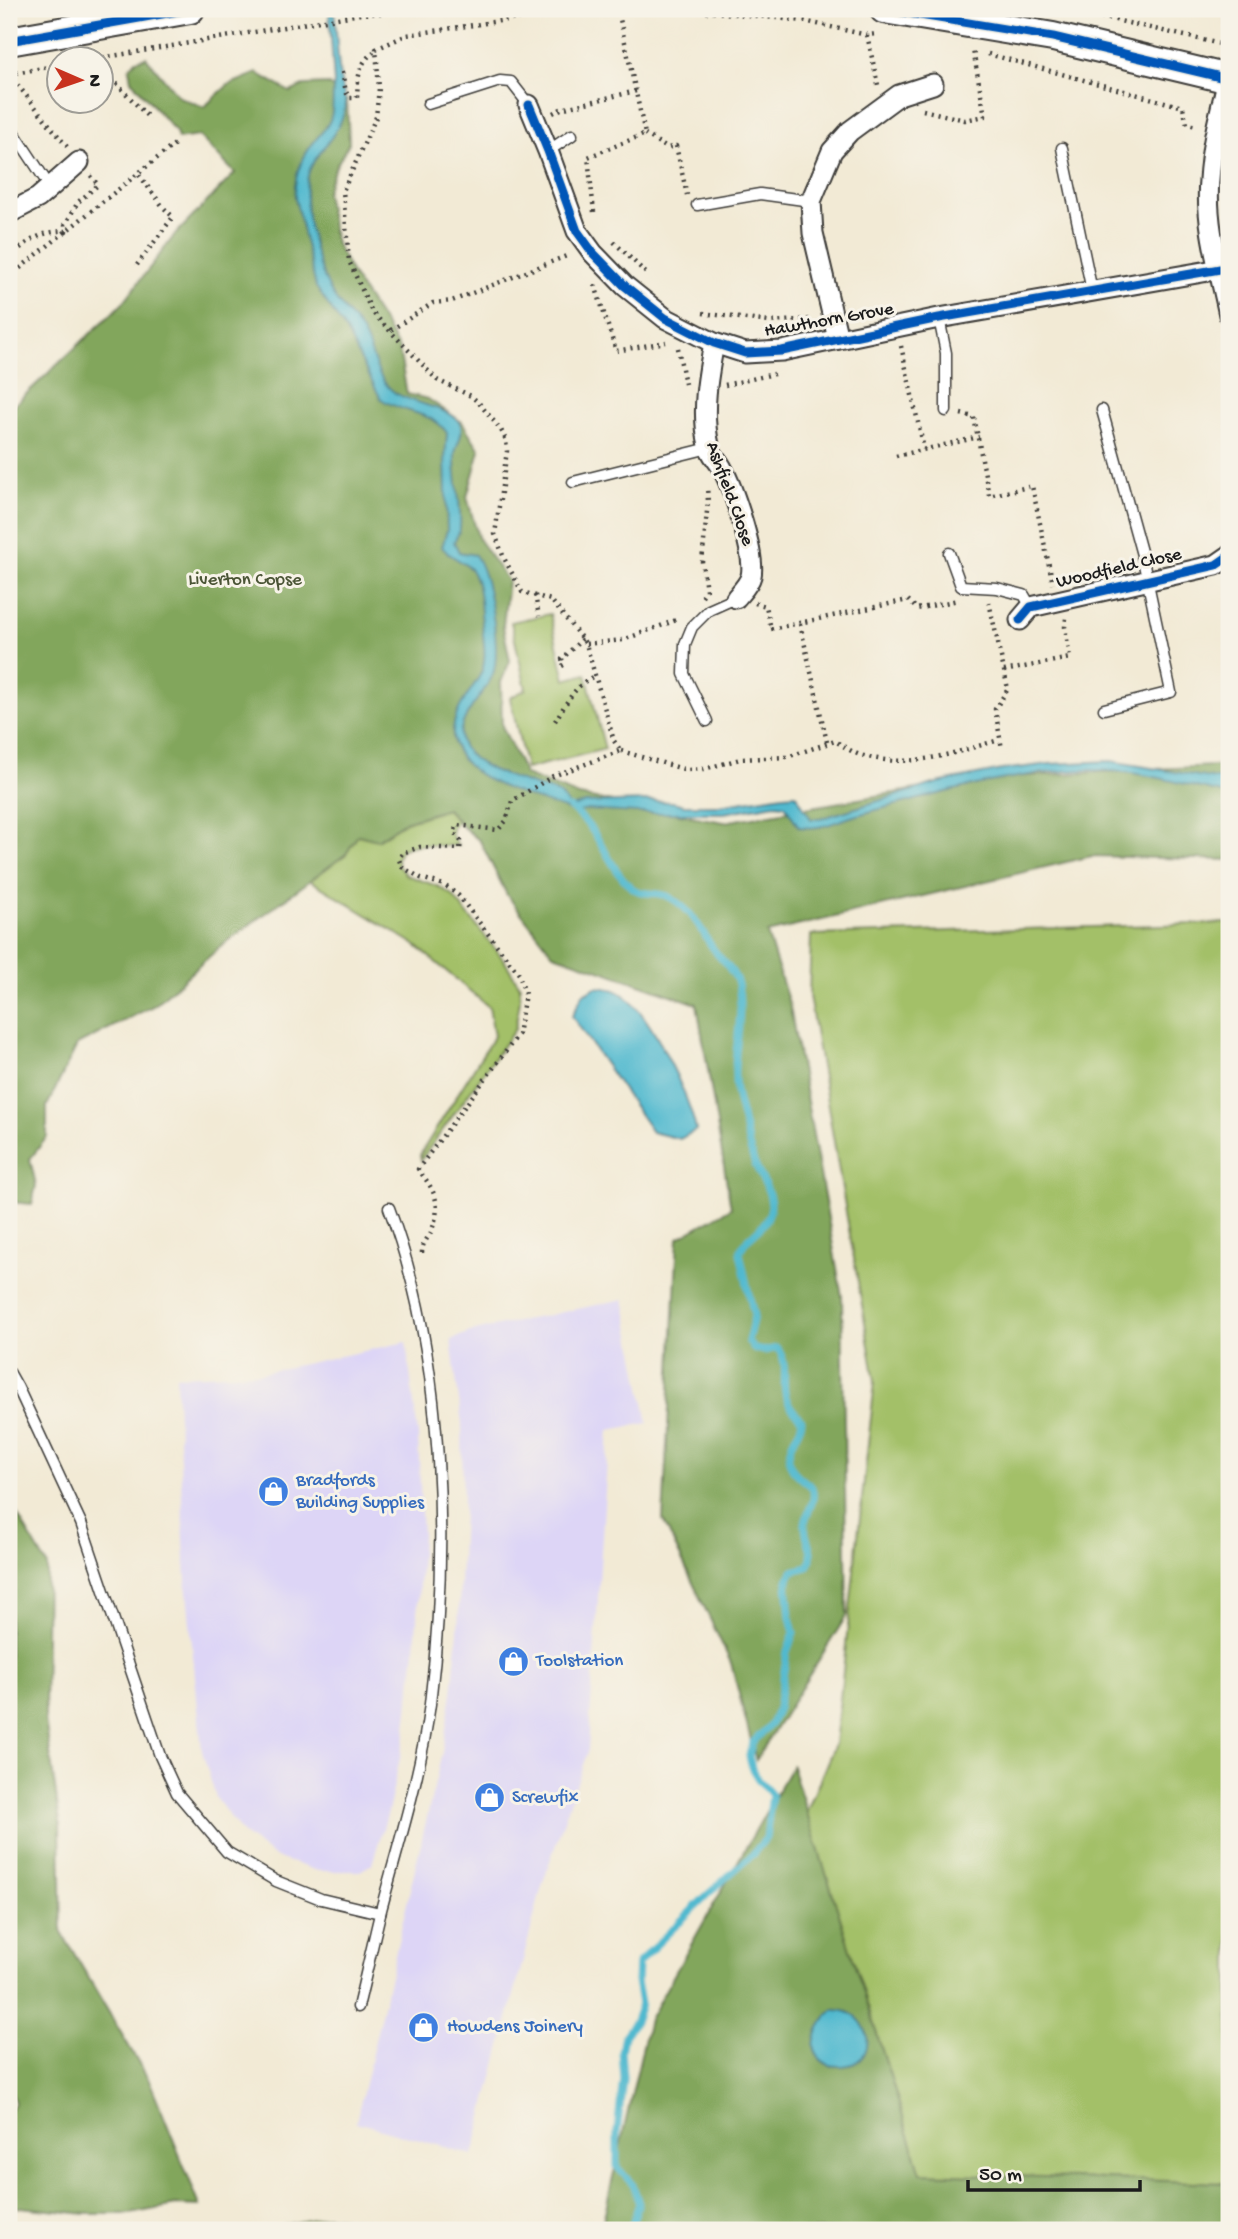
<svg xmlns="http://www.w3.org/2000/svg" width="1238" height="2239" font-family="'Gochi Hand',sans-serif">
	<style>
		.built { fill: #ddd5f6 }
		.green { fill: #a3c067; stroke: #606e42; stroke-width: 2 }
		.forest { fill: #82a65c; stroke: #4f613c; stroke-width: 2 }
		.water { fill: #51b9cf; stroke: #366a76; stroke-width: 2 }
		.lines { fill: none; stroke-linecap: round; stroke-linejoin: round }
		.stream { stroke: #51b9cf; stroke-width: 7 }
		.lane-casing { stroke: #3c3b38; stroke-width: 13 }
		.street-casing { stroke: #3c3b38; stroke-width: 23 }
		.secondary-casing { stroke: #3c3b38; stroke-width: 32 }
		.path { stroke: #3c3b38; stroke-width: 4.5; stroke-dasharray: 2 5; stroke-linecap: butt }
		.lane { stroke: #fff; stroke-width: 10 }
		.street { stroke: #fff; stroke-width: 19 }
		.secondary { stroke: #fff; stroke-width: 28 }
		.cycleway-casing { stroke: #f7f3e8; stroke-width: 13 }
		.cycleway { stroke: #0057b8; stroke-width: 9 }
		.labels { text-anchor: middle; dominant-baseline: central; stroke-width: 6; stroke-linejoin: round; paint-order: stroke }
		.street-label { font-size: 19px; fill: #1c1c1c; stroke: #f7f3e8 }
		.park-label { font-size: 19px; fill: #4b5536; stroke: #f7f3e8 }
		.shop-label { font-size: 19px; fill: #366cbe; stroke: #f7f3e8; text-anchor: start }
	</style>
	<rect width="100%" height="100%" fill="#f7f3e8"/>
	<filter id="ink" filterUnits="userSpaceOnUse"><feTurbulence type="fractalNoise" baseFrequency=".0143" numOctaves="2"/><feDisplacementMap in="SourceGraphic" scale="14" xChannelSelector="R" yChannelSelector="G"/><feConvolveMatrix kernelMatrix="1 2 1 2 8 2 1 2 1" color-interpolation-filters="sRGB"/></filter>
	<filter id="wash" filterUnits="userSpaceOnUse"><feTurbulence type="fractalNoise" baseFrequency=".00686" numOctaves="4" result="noise"/><feDisplacementMap in="SourceGraphic" scale="28" xChannelSelector="R" yChannelSelector="G"/><feGaussianBlur stdDeviation="1.57" result="paint"/><feColorMatrix in="noise" values="0 0 0 0 0 0 0 0 0 0 0 0 0 0 0 0 0 1.4 0 .05"/><feComposite in="paint" operator="in"/></filter>
	<g filter="url(#wash)">
		<rect width="100%" height="100%" fill="#f2ead5"/>
		<g class="built">
			<polygon points="624,1299 648,1423 609,1430 588,1750 543,1882 473,2155 356,2122 442,1753 452,1693 458,1632 463,1513 462,1424 451,1340 470,1332"/>
			<polygon points="406,1342 418,1435 422,1535 415,1651 405,1736 388,1812 372,1864 360,1871 318,1871 275,1857 242,1833 216,1798 202,1751 186,1581 176,1376 262,1373"/>
		</g>
		<g class="green">
			<polygon points="550,614 565,680 586,674 605,749 526,769 510,698 526,689 511,622"/>
			<path d="M447,809L457,821L452,827V836L458,845C437,849 424,839 400,850L397,859L398,866L406,875L437,886L452,895L504,960L520,986V1000L515,1029L421,1160L420,1155L494,1036L489,1007L414,944L308,879L346,854L358,834L377,840L405,822Z"/>
			<polygon points="1229,923 1229,2230 631,2230 835,1744 875,1381 809,996 811,935"/>
			<polygon points="327,2216 451,2230 260,2230"/>
		</g>
		<g class="forest">
			<polygon points="146,57 179,97 204,107 228,85 257,73 290,92 305,85 328,84 347,101 349,143 335,168 326,192 332,227 336,244 353,276 382,320 399,349 407,394 428,399 462,422 480,450 467,497 479,540 508,581 503,626 510,661 501,682 502,726 525,775 579,796 724,822 975,779 1229,765 1229,860 1092,856 767,933 790,1007 842,1296 847,1615 756,1760 731,1663 663,1520 678,1238 731,1208 697,1004 553,954 507,895 480,841 463,827 447,809 405,822 377,840 358,835 346,854 221,946 155,1005 77,1045 47,1106 47,1137 30,1159 36,1185 32,1204 9,1202 9,410 122,304 174,236 235,173 199,136 178,139 176,132 131,80 129,69 136,60"/>
			<polygon points="9,1501 47,1565 45,1719 60,1822 62,1933 150,2082 200,2206 176,2205 130,2214 86,2214 20,2207 9,2209 9,2113 15,2103 9,2086"/>
			<polygon points="792,1766 921,2173 1229,2183 1229,2230 601,2230 649,2019"/>
		</g>
		<g class="water">
			<path d="M329,9H334C337,33 337,59 341,83C343,91 347,100 345,108C341,130 324,145 313,163C295,192 316,261 330,290C338,306 353,317 362,332C374,352 374,377 394,392C409,403 452,408 460,423C465,434 456,444 455,454C454,479 462,504 460,528C460,534 456,536 454,542L459,552L475,555C490,576 501,650 493,674C486,696 443,727 468,753C483,770 514,778 535,786C542,788 553,790 560,795C563,798 567,803 570,807L585,803L648,801L673,802L684,805H719L783,795L796,794L811,819L826,817L937,783L1002,770L1049,764L1111,761L1216,779L1229,778V792L1222,793C1190,786 1156,775 1123,772C1067,766 1008,777 954,790C923,798 892,806 861,814C839,819 823,831 799,827L785,805L775,804L724,813H636L588,810L575,813C532,795 424,777 460,707C466,696 474,686 480,675C488,660 483,640 482,623C480,607 481,584 471,570C463,560 450,558 442,547L447,530L445,458L447,433C433,411 401,413 381,399L346,331L316,287L295,198C293,176 303,155 317,138C322,132 327,127 330,120C335,108 331,95 334,83Z"/>
			<path d="M596,987C602,988 612,988 617,991C648,1005 690,1098 696,1130L680,1139L652,1132L572,1016L583,994Z"/>
			<path d="M833,2010C871,2007 882,2063 843,2066C837,2066 833,2067 827,2064C803,2051 818,2023 833,2010Z"/>
		</g>
		<g class="lines">
			<path class="stream" d="M570,808C601,830 606,864 631,887C642,897 658,890 671,898C678,902 689,911 694,919C702,929 707,940 714,950C722,961 735,971 738,984C746,1023 727,1063 739,1105C744,1124 748,1144 754,1162C760,1178 774,1193 770,1211C764,1233 744,1235 740,1253L754,1316L748,1341L754,1349L764,1351L777,1348C790,1363 781,1380 786,1397C789,1406 795,1413 802,1420C801,1430 794,1436 791,1446C783,1467 798,1475 812,1487C817,1503 806,1510 805,1524C804,1541 817,1551 808,1567L792,1571L787,1583L790,1617L794,1633L787,1652L778,1708L771,1724L752,1743L749,1756L752,1769L758,1779L772,1795L766,1838L752,1855L708,1894L638,1963L637,1981L641,2004L635,2021L624,2036L621,2051L623,2078L617,2133V2167L633,2185L639,2203L630,2230"/>
		</g>
	</g>
	<g filter="url(#ink)">
		<g class="lines">
			<defs>
				<g id="lane">
					<polyline points="428,104 500,81 511,82 529,105"/>
					<polyline points="9,125 50,187"/>
					<polyline points="1062,148 1092,291"/>
					<polyline points="548,151 572,135"/>
					<polyline points="697,205 760,194 811,201"/>
					<polyline points="939,318 946,353 946,411"/>
					<polyline points="1102,410 1142,555 1171,692 1104,709"/>
					<polyline points="573,482 709,448"/>
					<polyline points="949,553 961,586 997,588 1024,595 1031,607"/>
					<polyline points="707,721 684,674 685,644 692,627 709,610 736,598"/>
					<polyline points="9,1372 18,1388 81,1523 160,1756 177,1793 227,1852 276,1881 321,1899 380,1913"/>
					<path d="M358,2007C366,1975 373,1942 381,1910C399,1842 421,1773 430,1704C449,1547 445,1357 389,1208"/>
				</g>
				<g id="street">
					<path d="M1228,79C1220,113 1211,145 1209,180C1205,225 1220,271 1229,315"/>
					<polyline points="529,105 548,151 577,231 593,253 625,286 665,318 714,343 745,353 782,351 939,318 1220,269"/>
					<polyline points="9,213 38,198 79,162"/>
					<polyline points="838,339 813,233 811,201 832,151 850,131 899,95 933,84"/>
					<path d="M714,343C708,375 701,412 709,445C710,454 718,460 722,468C733,488 756,555 751,576C749,584 741,592 736,598"/>
					<polyline points="1020,620 1031,607 1216,565 1229,556"/>
				</g>
				<g id="secondary">
					<polyline points="884,9 1053,37 1229,79"/>
					<polyline points="9,41 190,9"/>
				</g>
			</defs>
			<use href="#lane" class="lane-casing"/>
			<use href="#street" class="street-casing"/>
			<use href="#secondary" class="secondary-casing"/>
			<g class="path">
				<polyline points="559,9 712,12 757,16 804,21 867,35 878,34"/>
				<polyline points="1067,9 1229,46"/>
				<polyline points="867,35 878,85"/>
				<polyline points="988,54 1183,107 1187,124 1197,126"/>
				<polyline points="89,60 361,14 469,9"/>
				<polyline points="102,68 150,119"/>
				<path d="M342,72L346,92L350,98H357C358,77 358,63 376,50"/>
				<polyline points="9,74 68,148"/>
				<polyline points="9,74 60,65"/>
				<polyline points="923,110 965,120 985,116 973,50"/>
				<polyline points="553,113 561,109 636,91"/>
				<polyline points="645,134 667,148 676,146 687,195"/>
				<polyline points="594,212 588,157 645,134 618,10"/>
				<polyline points="614,242 648,275"/>
				<path d="M9,257C29,241 40,231 66,231L65,225L78,202L98,185L91,176"/>
				<polyline points="137,265 173,217 164,208 139,175"/>
				<polyline points="9,277 176,143"/>
				<polyline points="595,285 616,351 666,342"/>
				<polyline points="703,313 769,322 812,319"/>
				<polyline points="391,330 433,303 452,301 569,255"/>
				<polyline points="901,346 924,449"/>
				<polyline points="678,348 685,384"/>
				<polyline points="725,385 774,374"/>
				<polyline points="961,414 974,417 989,496 1032,486 1053,584"/>
				<polyline points="896,456 979,437"/>
				<polyline points="535,595 539,616"/>
				<polyline points="702,596 706,590 702,562 708,501 707,487"/>
				<polyline points="989,602 1008,689 995,709 1002,749"/>
				<polyline points="755,603 766,606 771,629 908,600 917,609 958,600"/>
				<polyline points="800,624 827,742"/>
				<polyline points="586,644 623,640 679,619"/>
				<polyline points="562,666 564,665 562,659 582,639"/>
				<polyline points="1004,671 1070,658 1065,627 1066,618"/>
				<path d="M555,721C566,704 576,683 595,676"/>
				<path d="M621,751L687,770L704,769L740,759L787,757L835,741C844,746 854,754 864,756C912,769 953,753 999,740"/>
				<path d="M422,1253C422,1243 427,1240 431,1232C443,1204 435,1191 418,1169L518,1035L525,994L519,974L458,895L444,885L421,878L402,867L399,860L402,853L420,847L460,849L461,841L454,833L457,825L498,830L506,821L512,801L553,776L621,751L614,741L586,644L551,600L522,592L504,558L495,534L507,451L506,440L501,430L479,403L471,396L437,380L372,312L349,261L343,191L376,117L379,88L376,49L407,35L546,14L560,9"/>
			</g>
			<use href="#lane" class="lane"/>
			<use href="#street" class="street"/>
			<use href="#secondary" class="secondary"/>
			<defs>
				<g id="cycleway">
					<polyline points="884,9 1053,37 1229,79"/>
					<polyline points="9,41 190,9"/>
					<polyline points="529,105 548,151 577,231 593,253 625,286 665,318 714,343 745,353 782,351 939,318 1220,269"/>
					<polyline points="1020,620 1031,607 1216,565 1229,556"/>
				</g>
			</defs>
			<use href="#cycleway" class="cycleway-casing"/>
			<use href="#cycleway" class="cycleway"/>
		</g>
	</g>
	<defs>
		<symbol id="shop-disc" viewBox="-11 -11 22 22"><circle r="9.5" fill="#3f7fe0" stroke="#f7f3e8"/><path d="M-5-2.5h2.3a2.7 3.5 0 0 1 5.4 0H5L5.5 6h-11ZM-1.5-2.5h3a1.5 2.3 0 0 0-3 0Z" fill="#fff"/></symbol>
	</defs>
	<g fill-rule="evenodd">
		<use href="#shop-disc" x="256" y="1474" width="35" height="35"/>
		<use href="#shop-disc" x="496" y="1644" width="35" height="35"/>
		<use href="#shop-disc" x="472" y="1780" width="35" height="35"/>
		<use href="#shop-disc" x="406" y="2010" width="35" height="35"/>
	</g>
	<g class="labels">
		<g class="street-label">
			<text transform="translate(829 321) rotate(-10)">Hawthorn Grove</text>
			<text transform="translate(729 494) rotate(70)">Ashfield Close</text>
			<text transform="translate(1119 569) rotate(-13)">Woodfield Close</text>
		</g>
		<g class="park-label">
			<text x="245" y="580">Liverton Copse</text>
		</g>
		<g class="shop-label">
			<text x="296" y="1481">Bradfords<tspan x="296" dy="22">Building Supplies</tspan></text>
			<text x="536" y="1661">Toolstation</text>
			<text x="512" y="1798">Screwfix</text>
			<text x="447" y="2027">Howdens Joinery</text>
		</g>
	</g>
	<rect width="1238" height="2239" fill="none" stroke="#f7f3e8" stroke-width="35"/>
	<g transform="translate(80 80) rotate(92)"><circle r="33" fill="#f7f3e8" stroke="#9f9d96" stroke-width="2"/>
	<path d="M0-5L12 26L0 18L-12 26Z" fill="#c8321e"/>
	<text y="-10" font-size="19" font-weight="bold" text-anchor="middle" fill="#1c1c1c">N</text>
	</g>
	<path d="M968 2180v10h172v-10" fill="none" stroke="#1c1c1c" stroke-width="3.5"/>
	<text x="979" y="2180" font-size="21" fill="#1c1c1c" stroke="#f7f3e8" stroke-width="5" paint-order="stroke">50 m</text>
</svg>
